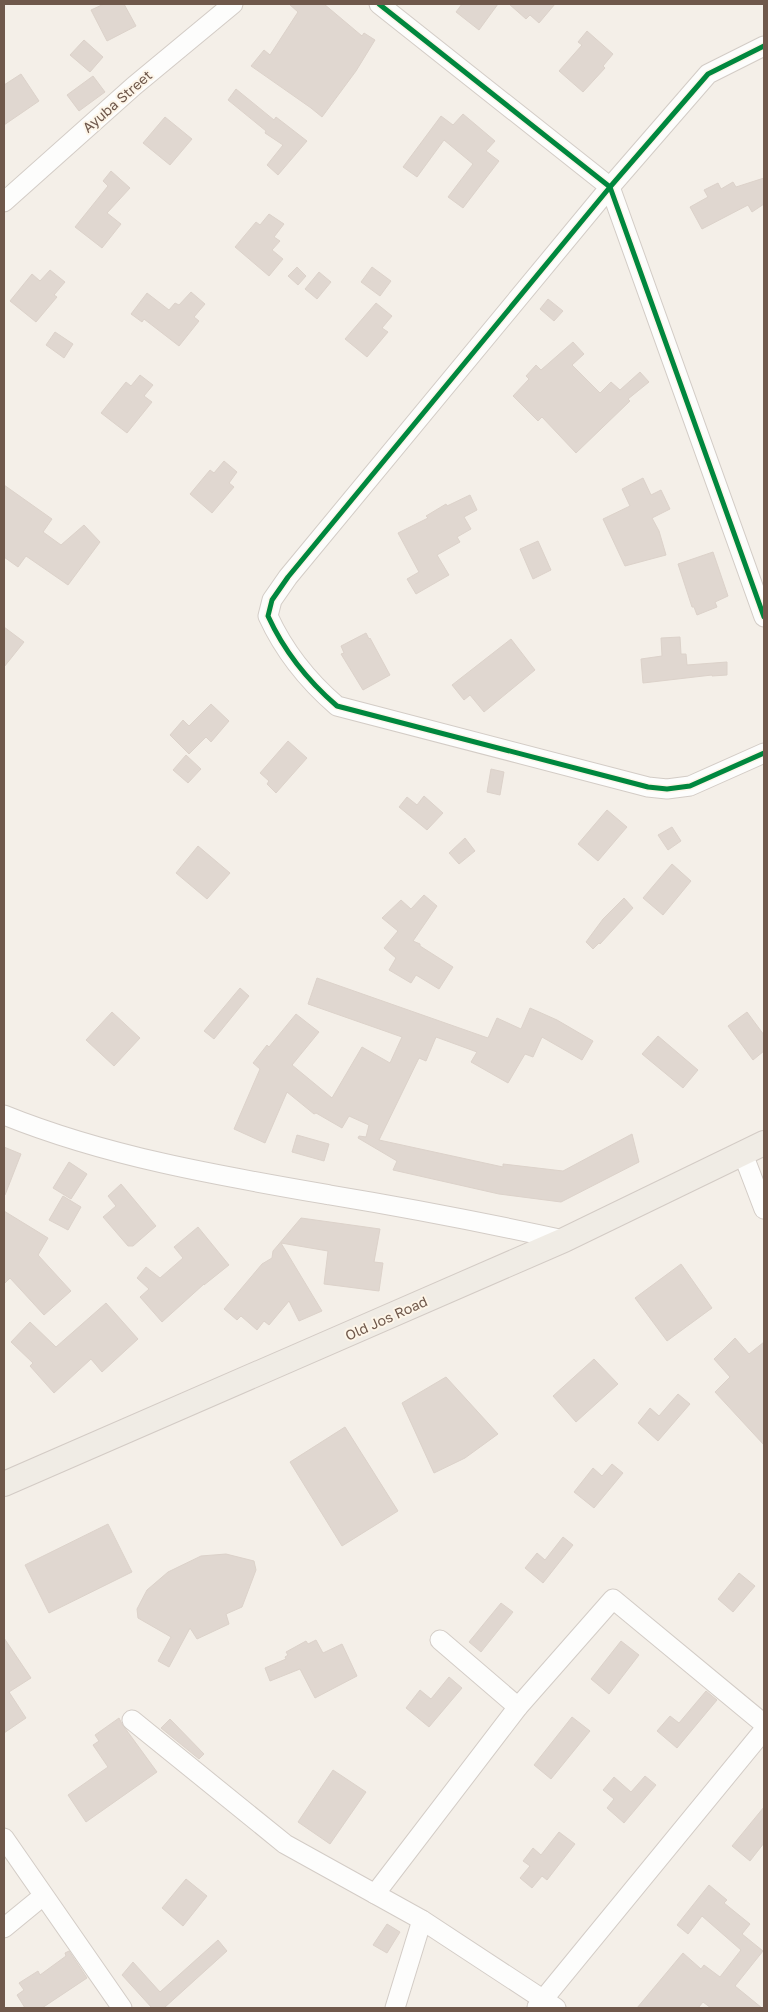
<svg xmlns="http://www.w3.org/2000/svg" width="768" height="2012" font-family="'Golos Text',sans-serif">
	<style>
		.building { fill: #e0d7d0; stroke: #dcd2ca }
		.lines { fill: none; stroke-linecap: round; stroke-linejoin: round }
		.minor-casing { stroke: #d3ccc6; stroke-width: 21 }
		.major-casing { stroke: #d3cbc5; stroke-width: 26 }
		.minor { stroke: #fdfdfc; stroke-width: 19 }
		.major { stroke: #f0ece5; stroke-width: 24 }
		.cycleway-casing { stroke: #fdf5e8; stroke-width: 8 }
		.cycleway { stroke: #00873e; stroke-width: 5 }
		.labels { text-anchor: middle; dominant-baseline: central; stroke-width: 4; stroke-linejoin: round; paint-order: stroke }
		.street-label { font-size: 14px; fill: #6f584b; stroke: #fdf5e8 }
	</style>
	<rect width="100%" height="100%" fill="#f4efe8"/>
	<g class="building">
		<polygon points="104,4 124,4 136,26 107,41 91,10"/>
		<polygon points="289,4 324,4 362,36 364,33 375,40 356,71 322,117 311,108 251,66 264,50 270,55 298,12"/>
		<polygon points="462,4 498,4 479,30 456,12"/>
		<polygon points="509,4 555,4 539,23 530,15 526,19"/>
		<polygon points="587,31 613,54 603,66 605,68 583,92 559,71 582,45 578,42"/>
		<polygon points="84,40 103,57 90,72 70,55"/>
		<polygon points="21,74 39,101 4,125 4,85"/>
		<polygon points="93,76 105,92 79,111 67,95"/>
		<polygon points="236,89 274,120 276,117 307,141 278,175 267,165 283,145 265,133 266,131 228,100"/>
		<polygon points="463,114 495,141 486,151 499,161 463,208 448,197 473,164 444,140 417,177 403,167 441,116 453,125"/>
		<polygon points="165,117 192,139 170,165 143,143"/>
		<polygon points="111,171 130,188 107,213 121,224 102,248 75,227 108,186 103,181"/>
		<polygon points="764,178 764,204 752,212 748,205 702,229 690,207 708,197 704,190 718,183 721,189 733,182 736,187"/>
		<polygon points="269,214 284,224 274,237 280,241 272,250 283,259 269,276 235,247 256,222 260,225"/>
		<polygon points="297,267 306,276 298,285 288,276"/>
		<polygon points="372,267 391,281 380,296 361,282"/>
		<polygon points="50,270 65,282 54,295 57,297 36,322 10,301 32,274 40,281"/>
		<polygon points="319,272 331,282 317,299 305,289"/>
		<polygon points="191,292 205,304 194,317 199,321 179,346 144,319 142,322 131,314 147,293 169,310 175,303 179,305"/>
		<polygon points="548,299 563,311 554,321 540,309"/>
		<polygon points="376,303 392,316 382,328 388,332 367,357 345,339"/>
		<polygon points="55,332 73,344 64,358 46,345"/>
		<polygon points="573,342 584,354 572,365 600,393 611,382 620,390 640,372 649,382 628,399 630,401 576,453 542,417 538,421 513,396 529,379 526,376 536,365 541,370"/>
		<polygon points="140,375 153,385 144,396 152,402 127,433 101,413 126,382 131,386"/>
		<polygon points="224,461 237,472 229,483 234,487 212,513 190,494 210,470 214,473"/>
		<polygon points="643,478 651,495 661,490 670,509 652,518 659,531 666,555 625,566 603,519 630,506 622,489"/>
		<polygon points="4,485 52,519 43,532 61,545 84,525 100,542 68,585 26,556 18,567 4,557"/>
		<polygon points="470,495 477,510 464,517 471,529 457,537 460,542 437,555 449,575 416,594 407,579 419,572 398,533 428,518 426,516 446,504 447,506"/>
		<polygon points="538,541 551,570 533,579 520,549"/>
		<polygon points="713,552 728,596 715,602 717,607 697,615 694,607 692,607 678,564"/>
		<polygon points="4,627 24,642 4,667"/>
		<polygon points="366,633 369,639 370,638 390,675 363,690 341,654 344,653 341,646"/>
		<polygon points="680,637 681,654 686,654 687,665 727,662 727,675 712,676 712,675 643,683 641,659 662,656 661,638"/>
		<polygon points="511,639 535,670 484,712 470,695 464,700 452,685"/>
		<polygon points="211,704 229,721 211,742 206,737 189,754 170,735 183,720 189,726"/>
		<polygon points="288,741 307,758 276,793 267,784 269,781 260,773"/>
		<polygon points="186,755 201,769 188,783 173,770"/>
		<polygon points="491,769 504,772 500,795 487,792"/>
		<polygon points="424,796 443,813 427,830 399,807 407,797 417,805"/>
		<polygon points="607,810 627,827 598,861 578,844"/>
		<polygon points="672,827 681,841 668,850 658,835"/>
		<polygon points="465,838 475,851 459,864 449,853"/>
		<polygon points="198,846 230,873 207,899 176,873"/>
		<polygon points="672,864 691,881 663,915 643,898"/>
		<polygon points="424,895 437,906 413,941 420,944 420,946 453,967 439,989 416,975 411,983 389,970 396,958 384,948 398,931 382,918 401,900 411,909"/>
		<polygon points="624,898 633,908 600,944 599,943 593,949 586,942 603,919"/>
		<polygon points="317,978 488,1038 497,1018 521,1029 530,1008 557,1020 593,1041 582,1060 542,1037 533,1057 525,1054 508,1083 471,1062 477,1052 436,1037 426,1061 419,1058 379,1140 503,1167 503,1164 563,1171 632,1134 639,1162 561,1202 499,1194 393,1170 397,1161 358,1138 359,1136 366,1137 369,1125 349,1116 342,1128 316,1113 314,1114 287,1092 265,1143 234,1129 260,1069 253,1063 267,1045 269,1047 296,1014 319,1032 292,1065 332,1098 362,1047 390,1063 402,1037 308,1004"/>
		<polygon points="240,988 249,996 214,1039 204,1031"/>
		<polygon points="112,1012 140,1038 114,1066 86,1040"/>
		<polygon points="747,1012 764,1035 764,1051 753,1060 728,1026"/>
		<polygon points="658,1036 698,1070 683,1088 642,1054"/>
		<polygon points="297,1135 329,1144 324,1161 292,1152"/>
		<polygon points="4,1147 21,1154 5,1195 4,1195"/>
		<polygon points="69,1162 87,1174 71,1199 53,1188"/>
		<polygon points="121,1184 156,1226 133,1246 128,1246 103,1217 116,1206 108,1196"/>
		<polygon points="63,1196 81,1207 68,1230 49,1220"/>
		<polygon points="4,1211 48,1238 38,1255 71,1291 44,1315 10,1278 4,1284"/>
		<polygon points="301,1218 380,1229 374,1262 383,1263 379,1291 324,1284 328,1251 281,1243 322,1311 299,1321 289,1301 269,1325 264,1321 257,1330 241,1316 237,1320 224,1309 262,1264 272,1258 273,1251"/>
		<polygon points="198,1227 229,1265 204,1285 204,1284 162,1322 140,1297 149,1289 137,1278 146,1267 160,1278 183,1258 174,1247"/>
		<polygon points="681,1264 712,1308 667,1341 635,1298"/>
		<polygon points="106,1303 138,1339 102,1372 91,1359 54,1393 30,1366 33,1363 11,1342 30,1322 56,1347"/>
		<polygon points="735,1338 749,1354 764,1342 764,1445 715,1392 730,1377 714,1359"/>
		<polygon points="594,1359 618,1384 576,1422 553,1396"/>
		<polygon points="446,1377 498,1434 465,1458 434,1473 402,1403"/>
		<polygon points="678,1394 690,1404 658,1441 638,1423 650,1408 659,1416"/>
		<polygon points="345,1427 398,1511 342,1546 290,1462"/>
		<polygon points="612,1464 623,1473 594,1508 574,1492 593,1468 602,1476"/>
		<polygon points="108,1524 132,1572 49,1613 25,1565"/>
		<polygon points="563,1537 573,1545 543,1583 525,1568 537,1553 545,1560"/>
		<polygon points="226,1554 254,1561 256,1570 242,1607 226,1614 229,1624 197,1639 190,1628 169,1667 158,1661 171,1637 138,1618 137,1609 147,1590 168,1572 201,1556"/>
		<polygon points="739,1573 755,1586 733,1612 718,1599"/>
		<polygon points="501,1603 513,1612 481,1652 469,1642"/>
		<polygon points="4,1638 31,1678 9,1692 26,1718 4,1733"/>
		<polygon points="316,1640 323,1653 342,1644 357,1676 315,1698 300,1669 270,1681 265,1668 286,1659 285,1657 288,1655 286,1652 306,1641 308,1644"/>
		<polygon points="621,1641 639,1655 609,1694 591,1679"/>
		<polygon points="449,1677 462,1688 429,1727 406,1708 420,1690 431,1699"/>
		<polygon points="706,1691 717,1700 677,1748 657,1731 670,1716 679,1723"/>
		<polygon points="572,1717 590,1731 551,1779 534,1765"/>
		<polygon points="119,1718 122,1724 157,1772 86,1822 68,1795 108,1767 93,1745 99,1741 95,1735"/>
		<polygon points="170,1719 204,1754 199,1759 161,1728"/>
		<polygon points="333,1770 366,1792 330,1844 298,1822"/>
		<polygon points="645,1776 656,1785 624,1823 607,1808 614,1799 603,1790 614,1777 631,1792"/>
		<polygon points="764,1807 764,1843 750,1861 732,1846"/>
		<polygon points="559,1832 575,1844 547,1880 542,1876 532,1888 520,1878 530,1866 523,1861 533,1848 541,1855"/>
		<polygon points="186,1879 207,1896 183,1926 162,1908"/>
		<polygon points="709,1885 727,1900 724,1903 750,1924 742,1934 763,1951 735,1986 762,2008 711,2008 703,2002 698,2008 637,2008 683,1953 701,1969 704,1965 720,1977 741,1950 702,1916 688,1934 677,1925"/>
		<polygon points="387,1924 400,1932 387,1953 373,1945"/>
		<polygon points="218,1940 227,1951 164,2008 152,2008 122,1975 133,1962 160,1992"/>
		<polygon points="69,1951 87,1978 42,2008 25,2008 17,1995 24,1990 19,1983 38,1971 40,1975 66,1956 65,1953"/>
	</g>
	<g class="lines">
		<defs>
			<g id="minor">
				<polyline points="379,4 610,187 764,617"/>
				<path d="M764,46L708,74L610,187L288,577L272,600L268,616C284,651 308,681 337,706L648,787L667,789L690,786L764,753"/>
				<polyline points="4,202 134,86 233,4"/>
				<path d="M4,1115C108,1157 220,1176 330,1195C409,1208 486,1223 564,1240"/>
				<polyline points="743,1154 764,1209"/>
				<polyline points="440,1640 518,1707"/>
				<polyline points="132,1720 285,1844 422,1920 556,2008"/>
				<polyline points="4,1838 122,2008"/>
				<polyline points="375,1894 518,1707 613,1599 764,1724"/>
				<polyline points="4,1928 43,1896"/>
				<polyline points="537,2007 764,1730"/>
				<polyline points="395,2008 422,1920"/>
			</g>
			<polyline id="major" points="4,1484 564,1240 764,1143"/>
		</defs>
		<use href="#minor" class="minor-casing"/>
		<use href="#major" class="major-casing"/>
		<use href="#minor" class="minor"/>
		<use href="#major" class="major"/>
		<defs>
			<g id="cycleway">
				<polyline points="379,4 610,187 764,617"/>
				<path d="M764,46L708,74L610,187L288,577L272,600L268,616C284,651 308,681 337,706L648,787L667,789L690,786L764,753"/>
			</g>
		</defs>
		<use href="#cycleway" class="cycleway-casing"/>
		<use href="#cycleway" class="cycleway"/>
	</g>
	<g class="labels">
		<g class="street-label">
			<text transform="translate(117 101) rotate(-41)">Ayuba Street</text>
			<text transform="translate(386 1318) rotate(-24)">Old Jos Road</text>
		</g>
	</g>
	<rect width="768" height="2012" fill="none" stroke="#6f584b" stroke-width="10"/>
</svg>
